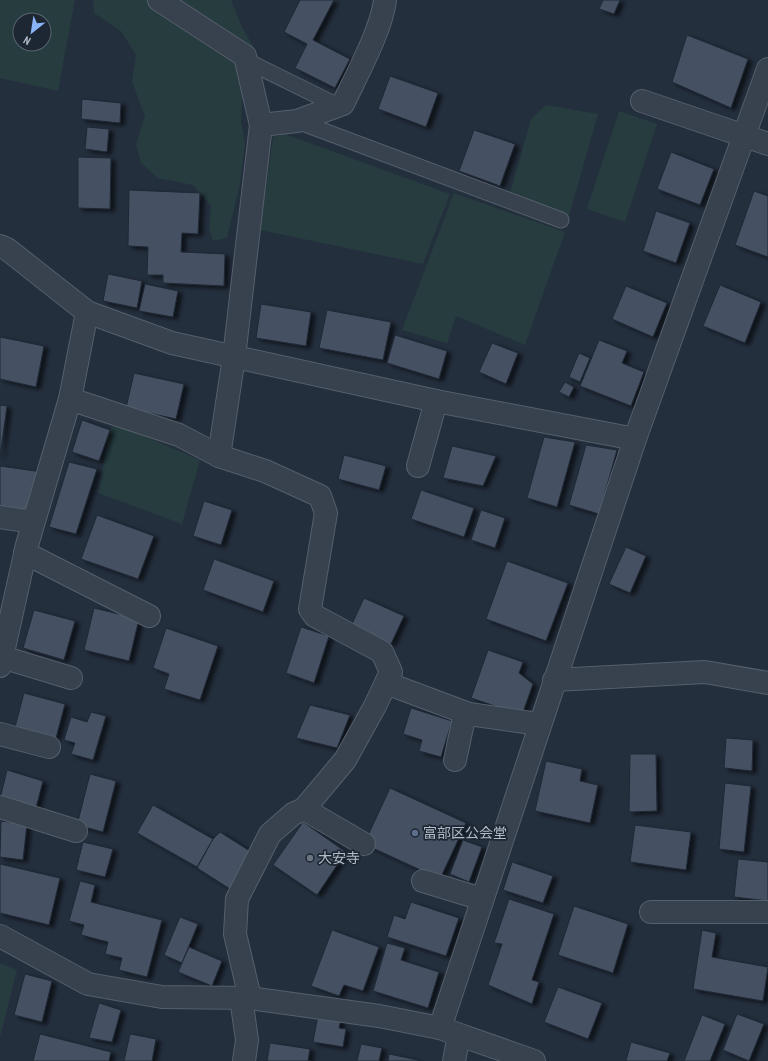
<svg xmlns="http://www.w3.org/2000/svg" width="768" height="1061" font-family="'PT Sans Narrow','Noto Sans JP',sans-serif">
	<style>
		.green { fill: #263c3f; fill-rule: evenodd }
		.building { fill: #455162; stroke: #1f2835; filter: url(#shadow) }
		.lines { fill: none; stroke-linecap: round; stroke-linejoin: round }
		.lane-casing { stroke: #565f6c; stroke-width: 17 }
		.street-casing { stroke: #565f6c; stroke-width: 24 }
		.lane { stroke: #38414e; stroke-width: 15 }
		.street { stroke: #38414e; stroke-width: 22 }
		.service-dot { fill: #5c6f8a; stroke: #1d2633; stroke-width: 1.5 }
		.worship-dot { fill: #6b7280; stroke: #1d2633; stroke-width: 1.5 }
		.labels { text-anchor: middle; dominant-baseline: central; stroke-width: 3.5; stroke-linejoin: round; paint-order: stroke }
		.poi-label { font-size: 14px; fill: #b4bcc9; stroke: #1d2633; text-anchor: start }
	</style>
	<defs>
		<filter id="shadow"><feDropShadow dx="4.5" dy="2.5" stdDeviation="2" flood-color="#0009"/></filter>
	</defs>
	<rect width="100%" height="100%" fill="#242f3e"/>
	<g class="green">
		<path d="M0,0H75L58,91L0,78ZM20,20H44V44H20Z"/>
		<polygon points="93,0 231,0 243,29 256,51 243,80 241,121 245,144 240,184 227,238 213,241 209,230 211,206 193,185 158,178 141,163 136,144 145,116 132,82 136,55 121,31 94,13"/>
		<polygon points="546,105 598,114 567,223 508,200 531,119"/>
		<polygon points="619,111 657,124 625,222 587,209"/>
		<polygon points="285,134 450,194 423,264 260,230 273,137"/>
		<polygon points="454,193 565,232 525,345 456,316 447,343 402,330"/>
		<polygon points="112,426 128,429 200,460 182,524 98,493 110,430"/>
		<polygon points="0,963 17,970 0,1037"/>
	</g>
	<g class="building">
		<polygon points="300,0 334,0 313,40 350,59 335,88 295,68 307,44 284,32"/>
		<polygon points="603,0 620,0 614,14 599,9"/>
		<polygon points="687,35 748,59 731,108 672,82"/>
		<polygon points="390,76 438,93 426,127 378,109"/>
		<polygon points="82,99 121,103 120,123 81,119"/>
		<polygon points="87,127 109,129 107,152 85,149"/>
		<polygon points="474,130 515,144 500,186 459,171"/>
		<polygon points="671,152 714,169 700,205 657,189"/>
		<polygon points="78,157 111,158 110,209 78,208"/>
		<polygon points="129,190 200,193 198,234 182,233 181,252 225,254 224,286 163,283 163,275 147,275 148,247 128,246"/>
		<polygon points="754,191 768,196 768,257 735,245"/>
		<polygon points="656,211 690,223 676,263 643,251"/>
		<polygon points="108,274 142,281 137,308 103,301"/>
		<polygon points="145,284 178,291 173,317 139,311"/>
		<polygon points="720,285 761,302 745,343 703,326"/>
		<polygon points="626,286 667,303 653,337 612,319"/>
		<polygon points="261,304 311,312 306,346 256,338"/>
		<polygon points="327,310 391,322 383,360 319,348"/>
		<polygon points="395,335 447,351 439,379 387,363"/>
		<polygon points="0,337 44,346 36,387 0,379"/>
		<polygon points="599,340 627,351 622,363 644,372 631,406 580,386"/>
		<polygon points="492,343 518,353 506,384 479,372"/>
		<polygon points="579,353 590,358 580,382 569,377"/>
		<polygon points="134,373 184,384 176,419 126,408"/>
		<polygon points="565,382 574,387 569,397 559,392"/>
		<polygon points="0,405 7,406 0,457"/>
		<polygon points="82,420 110,430 99,461 72,452"/>
		<polygon points="544,437 575,442 557,507 527,498"/>
		<polygon points="586,445 617,450 599,514 569,505"/>
		<polygon points="452,446 496,456 483,486 443,478"/>
		<polygon points="344,455 386,466 379,490 338,479"/>
		<polygon points="69,462 97,469 76,534 49,527"/>
		<polygon points="0,466 42,472 36,512 0,507"/>
		<polygon points="421,490 474,508 464,537 411,519"/>
		<polygon points="204,501 232,510 221,545 193,536"/>
		<polygon points="481,510 505,518 495,548 471,540"/>
		<polygon points="97,515 154,536 138,579 81,559"/>
		<polygon points="626,547 646,556 630,593 609,584"/>
		<polygon points="214,559 274,581 263,612 203,590"/>
		<polygon points="507,561 568,583 546,641 486,619"/>
		<polygon points="364,598 404,616 391,644 351,626"/>
		<polygon points="94,608 139,619 129,661 84,650"/>
		<polygon points="34,610 75,621 64,660 23,648"/>
		<polygon points="301,627 329,636 314,683 286,673"/>
		<polygon points="166,628 218,646 200,700 164,689 169,674 153,668"/>
		<polygon points="488,650 523,662 519,673 533,684 522,715 471,698"/>
		<polygon points="24,693 65,704 56,738 15,727"/>
		<polygon points="310,705 350,715 337,748 296,738"/>
		<polygon points="411,708 452,721 441,757 419,751 422,740 403,734"/>
		<polygon points="91,712 106,716 93,760 71,754 75,743 64,740 71,717 87,722"/>
		<polygon points="726,738 753,740 752,771 724,768"/>
		<polygon points="630,754 656,754 657,811 629,812"/>
		<polygon points="546,761 582,769 580,781 598,785 590,823 535,811"/>
		<polygon points="7,770 43,781 36,808 0,799"/>
		<polygon points="90,774 116,781 103,832 77,825"/>
		<polygon points="725,783 751,786 744,852 719,849"/>
		<polygon points="390,788 466,823 440,879 364,844"/>
		<polygon points="153,805 213,839 197,867 137,833"/>
		<polygon points="1,821 27,824 23,860 0,857"/>
		<polygon points="303,822 346,852 317,895 273,865"/>
		<polygon points="635,825 691,832 686,870 630,862"/>
		<polygon points="220,832 253,853 230,889 197,868 213,839"/>
		<polygon points="463,840 482,847 469,882 450,874"/>
		<polygon points="83,842 113,849 105,877 76,870"/>
		<polygon points="738,859 768,862 768,901 734,897"/>
		<polygon points="512,862 553,876 543,903 503,890"/>
		<polygon points="0,864 60,878 49,925 0,913"/>
		<polygon points="80,881 95,885 91,902 162,920 147,977 119,970 122,958 105,954 108,942 81,935 84,925 69,921"/>
		<polygon points="509,899 554,914 532,980 539,982 532,1004 488,985 502,944 494,943"/>
		<polygon points="411,902 459,918 446,956 387,937 394,915 405,919"/>
		<polygon points="574,906 628,924 613,973 558,955"/>
		<polygon points="180,917 198,924 182,963 164,955"/>
		<polygon points="332,930 379,947 363,991 344,985 339,996 311,986"/>
		<polygon points="702,930 716,933 712,957 768,967 763,1001 693,989"/>
		<polygon points="387,943 405,948 401,960 439,972 428,1008 373,991"/>
		<polygon points="189,947 222,961 212,986 178,972"/>
		<polygon points="25,974 52,981 42,1022 14,1015"/>
		<polygon points="558,987 602,1003 588,1039 544,1022"/>
		<polygon points="99,1003 121,1010 112,1042 89,1038"/>
		<polygon points="737,1014 764,1024 749,1061 723,1050"/>
		<polygon points="318,1015 341,1019 339,1028 346,1029 343,1047 313,1042"/>
		<polygon points="702,1015 725,1024 710,1061 684,1061"/>
		<polygon points="40,1034 111,1052 109,1061 33,1061"/>
		<polygon points="130,1034 156,1039 152,1061 124,1061"/>
		<polygon points="631,1042 670,1053 667,1061 626,1061"/>
		<polygon points="270,1043 310,1049 308,1061 311,1061 267,1061"/>
		<polygon points="361,1044 382,1048 379,1061 357,1061"/>
		<polygon points="389,1054 418,1060 418,1061 388,1061"/>
	</g>
	<g class="lines">
		<defs>
			<g id="lane">
				<polyline points="245,60 338,106"/>
				<polyline points="297,121 561,220"/>
			</g>
			<g id="street">
				<polyline points="159,0 245,56 261,125 234,357 219,456"/>
				<polyline points="642,101 768,144"/>
				<path d="M261,125L297,121L343,104C356,76 382,29 385,0"/>
				<polyline points="0,246 7,249 87,312 172,343 436,401 635,439"/>
				<polyline points="70,399 87,312"/>
				<polyline points="418,466 436,401"/>
				<polyline points="0,517 33,522"/>
				<polyline points="25,553 149,616"/>
				<polyline points="2,657 71,678"/>
				<polyline points="0,666 27,545 70,399 179,435 219,456 265,471 320,496 326,513 310,609 315,616 382,652 391,672 375,706 345,760 304,809 293,814 270,834 237,899 235,934 250,998"/>
				<polyline points="554,680 705,672 768,683"/>
				<polyline points="386,683 469,714 539,724"/>
				<polyline points="0,734 49,747"/>
				<polyline points="455,760 465,713"/>
				<polyline points="0,807 76,831"/>
				<polyline points="304,809 364,844"/>
				<polyline points="423,881 482,899"/>
				<polyline points="651,912 768,912"/>
				<polyline points="0,936 88,984 162,997 250,998 379,1016 440,1028 534,1061"/>
				<polyline points="241,998 247,1040 244,1061"/>
				<polyline points="440,1028 635,439 768,69"/>
				<polyline points="454,1061 459,1035"/>
			</g>
		</defs>
		<use href="#lane" class="lane-casing"/>
		<use href="#street" class="street-casing"/>
		<use href="#lane" class="lane"/>
		<use href="#street" class="street"/>
	</g>
	<circle class="service-dot" cx="415" cy="833" r="4"/>
	<circle class="worship-dot" cx="310" cy="858" r="4"/>
	<g class="labels">
		<g class="poi-label">
			<text x="423" y="833">富部区公会堂</text>
			<text x="318" y="858">大安寺</text>
		</g>
	</g>
	<g transform="translate(32 32) rotate(210)"><circle r="19" fill="#1d2633" stroke="#59626f"/>
	<path d="M0-3L7 15L0 10L-7 15Z" fill="#8ab4f8"/>
	<text y="-6" font-size="11" font-weight="bold" text-anchor="middle" fill="#b4bcc9">N</text>
	</g>
</svg>
